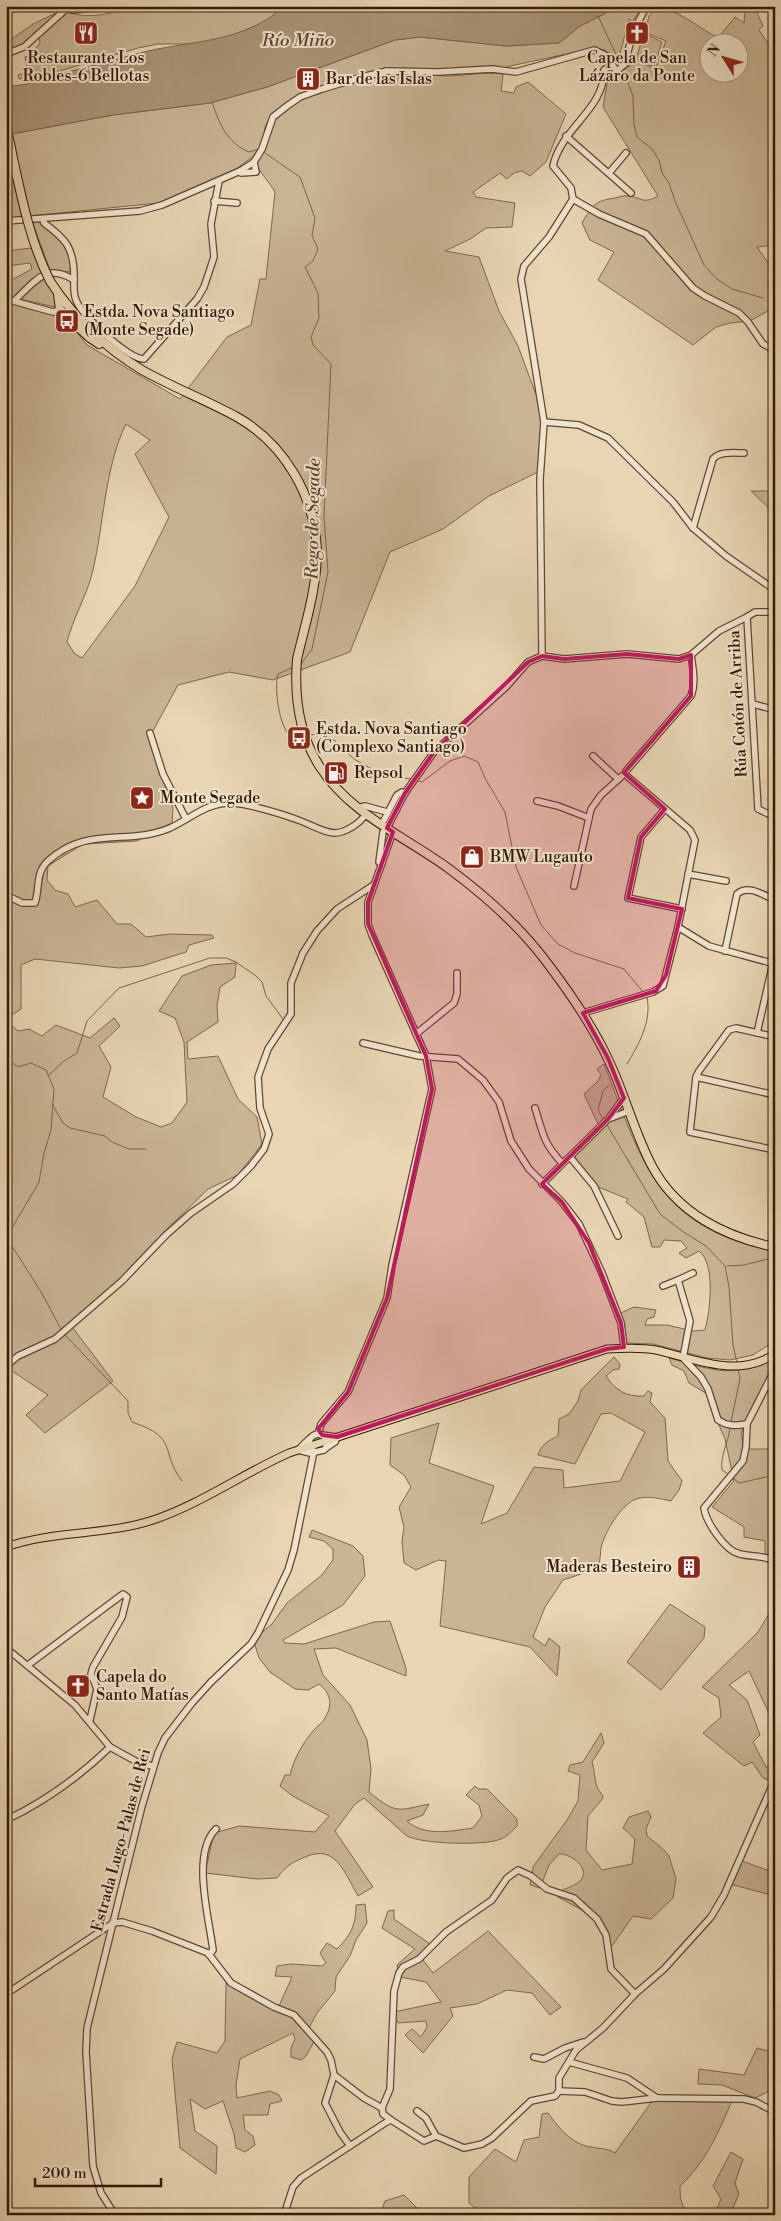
<svg xmlns="http://www.w3.org/2000/svg" width="781" height="2221" font-family="'Libre Bodoni',serif">
	<style>
		.green { fill: #c9b595; stroke: #7f664d; fill-rule: evenodd }
		.water { fill: #aa9578; stroke: #7b634a }
		.lines { fill: none; stroke-linecap: round; stroke-linejoin: round }
		.stream { stroke: #7b634a; stroke-width: 1 }
		.minor-casing { stroke: #624730; stroke-width: 8 }
		.major-casing { stroke: #351805; stroke-width: 9 }
		.highway-casing { stroke: #351805; stroke-width: 10 }
		.minor { stroke: #efe4ce; stroke-width: 5.5 }
		.major { stroke: #e7d5b3; stroke-width: 7 }
		.highway { stroke: #e7d5b3; stroke-width: 8 }
		.highway-bridge-casing { stroke: #351805; stroke-width: 10; stroke-linecap: butt }
		.highway-bridge { stroke: #e7d5b3; stroke-width: 8 }
		.marked { fill: #c2185b; fill-opacity: 0.2; stroke: #c2185b; stroke-width: 4; stroke-linejoin: round }
		.labels { text-anchor: middle; dominant-baseline: central; stroke-width: 4; stroke-linejoin: round; paint-order: stroke }
		.poi-label { font-size: 16px; fill: #351805; stroke: #efe4ce; text-anchor: start }
		.street-label { font-size: 16px; fill: #351805; stroke: #efe4ce }
		.water-label { font-size: 18px; font-style: italic; fill: #5e442d; stroke: #efe4ce }
	</style>
	<rect width="100%" height="100%" fill="#e7d5b3"/>
	<filter id="stains"><feTurbulence type="fractalNoise" baseFrequency=".004" numOctaves="4"/><feColorMatrix values="0 0 0 0 .2 0 0 0 0 .09 0 0 0 0 .02 0 0 0 .5 -.17"/></filter>
	<radialGradient id="worn" r=".72"><stop offset=".6" stop-color="#630" stop-opacity="0"/><stop offset="1" stop-color="#630" stop-opacity=".3"/></radialGradient>
	<g class="green">
		<path d="M130,6H285L272,17L258,25L225,38L196,44H158L138,48L46,75L19,79L18,75L28,73L25,57L31,55L40,43L39,37L68,12C84,19 114,15 130,6Z"/>
		<path d="M643,6L632,22L629,19L618,62L615,64L605,50L595,48L510,66L504,69L499,68L443,71L399,69L373,72L309,91L278,109L271,115L265,127L263,139H268C269,130 271,120 278,114C301,93 358,76 388,74C409,72 430,76 450,76C468,75 485,72 503,74L501,91L514,93L516,87L528,82L566,114L546,162L530,176L522,171L514,173L507,179L500,173L473,192L476,197L515,203L512,227L486,228L470,239L445,251L479,257L499,311L518,346L541,408L540,471L489,496L443,529L390,552L350,652L273,680L229,672L178,685L149,738L173,808L172,823L137,841L83,844L48,866L47,880L55,890L68,894L75,907L97,900L117,924H131L146,937L170,934L212,935L214,938L189,945L186,952L142,966L119,968L35,959L21,965V1009L6,1019V302L61,316L71,325L87,345L180,399L227,337L251,325L260,279H266L275,192C268,180 261,175 256,162L259,158L252,157L236,169L158,203L30,216L18,169L11,171L22,217L6,218V135L113,115L210,103L267,87L395,40L420,37L506,46L559,43L580,26L604,14L612,7ZM126,424L150,440L135,454L169,517L135,586L82,658L75,654L67,642C73,618 86,597 92,574C104,526 104,469 126,424Z"/>
		<path d="M658,6C670,6 705,31 718,38L735,17L744,23L745,9L754,6L763,26L759,30L772,50L775,49V245L757,247L771,267L775,304L766,312L750,321L730,323L716,327L693,345L598,280L614,252L590,240L582,223C593,205 594,201 615,198C619,197 624,195 628,196C642,197 642,205 658,196L603,107L609,73C621,71 628,69 636,60L655,69L666,41L645,32L649,16ZM708,42H738V72H708Z"/>
		<polygon points="56,13 57,15 25,43 6,52 6,40 9,41 33,24"/>
		<polygon points="644,33 662,42 654,67 636,59"/>
		<path d="M32,221C54,224 74,249 70,272L50,270Z"/>
		<polygon points="31,248 56,298 55,307 6,296 6,283 32,269 30,263 6,266 6,251"/>
		<polygon points="751,491 775,491 775,514"/>
		<polygon points="236,963 235,977 220,987 217,1006 218,1022 187,1042 188,1059 218,1056 238,1099 257,1117 262,1144 238,1175 208,1189 158,1238 73,1328 113,1381 45,1433 26,1415 48,1395 9,1369 6,1346 6,1020 18,1031 29,1029 42,1036 56,1025 90,1038 114,1018 120,1026 99,1046 111,1067 103,1097 136,1117 161,1127 172,1123 187,1102 184,1042 175,1018 159,1011 182,976 211,965"/>
		<path d="M604,1064C643,1164 656,1227 775,1251V1341L753,1355L730,1360L707,1358L653,1344L623,1343L616,1315L634,1307L656,1310L654,1317L647,1319L645,1325H667L693,1331L705,1330C710,1311 716,1264 699,1251L686,1258L679,1253L687,1248L681,1241L664,1240L660,1247H652L644,1217L626,1202L628,1199L593,1185L572,1152L598,1124L584,1094L598,1081L601,1075L597,1069Z"/>
		<path d="M775,1353L774,1364L741,1433L744,1449H775V1564L765,1554V1541L744,1537V1527L712,1507L734,1481L725,1439L713,1411L709,1395L689,1383L684,1371L672,1365L669,1358C692,1364 722,1376 746,1368C756,1364 766,1358 775,1353Z"/>
		<path d="M614,1357L620,1364L619,1369L613,1370L606,1376C615,1390 626,1397 644,1396L648,1391L652,1393L650,1402L665,1418L668,1461L682,1481L679,1490L671,1501C661,1499 650,1496 640,1498C623,1500 604,1533 601,1548C600,1555 600,1561 599,1568L563,1580L545,1607L533,1637L545,1646L549,1638L560,1647L557,1676L530,1647L440,1626L446,1561L438,1560L416,1570L404,1563L402,1541L404,1527L399,1507L411,1487L404,1475L390,1465L391,1438L439,1423L429,1463L494,1486L481,1524L507,1513L534,1467L563,1470L564,1488L620,1481L645,1432L611,1413L601,1414L575,1464L538,1455C541,1445 549,1440 558,1436L559,1419L569,1414L578,1401L581,1390Z"/>
		<path d="M312,1530L353,1546L363,1556L365,1576L343,1605L283,1640L285,1643L304,1644L374,1622L390,1621L406,1668V1676L336,1648L314,1649L323,1675L350,1705L367,1740L371,1769L369,1792C396,1814 397,1811 429,1804L423,1815L407,1821C425,1837 451,1831 473,1828L482,1816L479,1805L466,1795L475,1786L478,1789H487L517,1819V1826C512,1831 507,1837 501,1839C485,1846 422,1844 407,1836L364,1798L355,1804L335,1831L373,1887L358,1896C345,1874 336,1843 305,1857C291,1863 286,1866 277,1878L257,1879L205,1873L214,1833L239,1826L315,1832L329,1816L291,1795L280,1786L285,1775H290C293,1760 304,1741 314,1730C317,1726 323,1723 325,1718C333,1705 331,1693 319,1684L308,1690L295,1689L270,1672L259,1658L255,1645L259,1635L272,1624L287,1603L322,1575L333,1560V1549L324,1541L309,1537Z"/>
		<polygon points="670,1604 705,1627 704,1638 661,1690 627,1662"/>
		<polygon points="775,1604 775,1726 749,1671 729,1685 747,1700 760,1735 753,1742 766,1767 774,1769 775,1777 771,1781 763,1778 752,1762 744,1766 703,1733 721,1717 719,1698 702,1687 758,1632"/>
		<path d="M601,1733L604,1743L592,1762C595,1771 594,1778 597,1787C599,1792 602,1792 603,1798L588,1816L586,1850L602,1870L632,1864L635,1839L623,1828L629,1817L648,1811L651,1817L646,1829L647,1836L665,1851L669,1856L676,1879L673,1898L651,1919L633,1916L612,1946L605,1943L597,1918L558,1897V1893C564,1888 573,1887 579,1882C593,1870 571,1853 559,1854L549,1865L540,1888L530,1885L533,1867L567,1820L578,1801L580,1775L568,1771L570,1765L583,1762Z"/>
		<polygon points="742,1861 775,1873 775,1896 726,1883"/>
		<path d="M365,1904L367,1923L356,1940L350,1956L336,1977L335,1991L317,2013L309,2028L315,2040L306,2056L301,2060L291,2057V2048L295,2039L293,2033L240,2059L236,2085L237,2098L270,2091L279,2095L282,2101L270,2104L268,2115H243L245,2130L253,2136L255,2145L245,2152L236,2148L234,2134L223,2101L205,2109L190,2099L195,2131L217,2146L216,2174L180,2148L172,2059L177,2042L217,2053L225,2041L226,1983L247,1996L279,2006L292,1977L275,1976L277,1966L291,1964L322,1966L326,1963L320,1953L327,1943L337,1949C351,1935 356,1925 356,1905Z"/>
		<polygon points="394,1910 394,1919 433,1946 423,1960 433,1973 488,1931 561,2007 550,2015 532,1993 507,1990 477,2004 450,2008 453,2016 423,2053 405,2035 412,2029 421,2037 427,2027 426,2021 398,2023 394,2012 441,2002 426,1982 400,1977 397,1965 415,1949 382,1928 388,1911"/>
		<polygon points="757,2048 775,2053 775,2084 771,2090 755,2098 722,2085 698,2084 699,2069 744,2075"/>
		<path d="M655,2097L732,2101C718,2133 706,2162 680,2186C680,2200 681,2208 693,2215H484L469,2203V2177L495,2149L516,2162L524,2140L539,2137L542,2114L548,2113C559,2128 571,2144 591,2147C600,2149 607,2148 615,2153Z"/>
		<polygon points="731,2152 743,2159 735,2183 739,2194 730,2215 714,2215 721,2199 713,2186"/>
		<polygon points="404,2195 424,2215 380,2215 385,2201"/>
	</g>
	<path class="water" d="M285,6H614L604,14L580,26L559,43L506,46L420,37L395,40L267,87L210,103L113,115L6,135V87L28,84V80C69,73 108,61 148,51C198,40 244,42 285,6Z"/>
	<g class="lines">
		<g class="stream">
			<polyline points="598,16 618,59"/>
			<polyline points="624,72 633,96 634,125 637,137 652,149 659,160 662,173 669,183 675,201 704,265 717,279 732,289 763,298"/>
			<path d="M212,102C219,123 227,143 249,152L259,149"/>
			<polyline points="262,151 300,177 315,218 312,236 318,249 313,261 305,267 318,293 319,318 311,337 313,345 331,364 324,516 328,572 312,649 301,664"/>
			<path d="M294,667L278,674C274,689 279,727 291,737L302,736"/>
			<polyline points="309,735 319,734 334,740 354,759 382,775 411,779"/>
			<polyline points="418,781 422,782 450,761 464,756 478,762 486,780 505,812 516,867 541,925 558,944 575,953 624,969 643,992"/>
			<polyline points="6,1058 18,1067 31,1063 46,1070 54,1089 51,1130 44,1153 39,1182 9,1233 8,1240 40,1290 61,1329"/>
			<path d="M627,1064C639,1044 652,1021 647,997"/>
			<polyline points="49,1075 64,1061 77,1053 87,1021 119,988 210,958 226,958 236,962 256,976 262,982 266,996 283,1019"/>
			<polyline points="52,1104 63,1123 70,1128 105,1136 112,1142 129,1149 146,1149"/>
			<polyline points="603,1119 598,1110 603,1091 609,1085"/>
			<polyline points="607,1125 660,1214 682,1231 706,1246 725,1266 729,1287 733,1345 737,1363"/>
			<polyline points="727,1266 744,1265 775,1257"/>
			<path d="M65,1335L128,1401V1413L132,1422C180,1438 159,1451 182,1481"/>
			<polyline points="731,1422 740,1379 738,1369"/>
			<path d="M728,1474L722,1470C720,1456 728,1443 730,1429"/>
			<polyline points="733,1478 739,1483 775,1475"/>
		</g>
		<defs>
			<g id="minor">
				<polyline points="55,6 73,10 115,6"/>
				<polyline points="6,54 24,47 66,9"/>
				<path d="M612,65L604,70C605,109 561,128 553,166L571,188L573,199L599,214L646,234L693,288L705,296L739,313L748,322L763,344L775,350"/>
				<polyline points="566,136 631,193"/>
				<polyline points="240,171 241,173 256,172 254,162"/>
				<polyline points="609,173 626,153"/>
				<polyline points="214,201 237,203"/>
				<path d="M43,219L44,223C66,239 74,248 74,277C74,284 73,293 76,300C82,316 128,359 144,359L197,299L204,287L214,257L211,224L219,181"/>
				<polyline points="6,221 140,211 162,205 240,171 254,162 262,149 273,117 287,106 300,97 322,89 362,77 387,71 438,72 492,69 516,72 594,50 607,56 615,69 618,70 625,64 633,31 647,6"/>
				<polyline points="6,299 53,312 60,310"/>
				<path d="M14,301C35,282 45,262 74,280"/>
				<polyline points="544,422 579,425 608,438 673,502 693,528 726,556 775,590"/>
				<path d="M693,528L713,459C720,451 734,453 744,453"/>
				<polyline points="747,617 755,612 775,612"/>
				<polyline points="542,656 540,479 544,422 521,279 524,266 549,237 573,199"/>
				<polyline points="753,704 775,710"/>
				<polyline points="150,733 163,774 186,819"/>
				<polyline points="593,756 618,779"/>
				<path d="M626,771L691,696C696,683 693,669 691,655"/>
				<polyline points="537,801 558,806 589,818"/>
				<polyline points="357,808 365,806 387,812"/>
				<polyline points="665,809 641,837 628,898 682,909"/>
				<polyline points="384,820 397,795 402,792 405,793"/>
				<polyline points="387,828 405,793 434,752 506,687 528,662 542,656 564,659 627,654 679,659 691,655 719,631 747,617 758,809 775,817"/>
				<polyline points="382,863 379,862 383,832"/>
				<polyline points="688,874 726,881"/>
				<polyline points="574,886 591,809 601,795 622,776"/>
				<path d="M6,895L22,903H35C40,888 35,873 48,861C87,825 128,846 170,828C191,818 208,802 232,803C249,804 282,814 298,820C310,824 322,832 334,833C346,833 360,823 366,814"/>
				<polyline points="678,927 709,946 775,964"/>
				<path d="M725,951L737,894C748,884 763,895 775,900"/>
				<polyline points="583,1013 653,992 663,986 678,927 695,840 690,830 628,777"/>
				<polyline points="757,1033 773,963"/>
				<polyline points="416,1034 454,1003 457,994 457,973"/>
				<polyline points="775,1037 736,1028 729,1030 699,1071 696,1077 690,1132 775,1150"/>
				<polyline points="363,1043 419,1056 458,1059 483,1080 499,1102 511,1141 529,1169 562,1202 579,1224 602,1273 621,1323 624,1347"/>
				<polyline points="696,1077 775,1095"/>
				<path d="M535,1108C543,1133 543,1143 562,1163"/>
				<polyline points="611,1118 629,1111"/>
				<polyline points="570,1157 594,1186 618,1236"/>
				<polyline points="542,1184 609,1118 624,1098"/>
				<path d="M693,1273L678,1280L690,1321L683,1358L701,1377L708,1389L718,1420C727,1426 735,1426 747,1424"/>
				<polyline points="663,1286 678,1280"/>
				<polyline points="6,1366 18,1356 55,1339 122,1281 166,1235 191,1213 233,1184 251,1166 264,1149 269,1134 260,1108 258,1077 268,1049 291,1014 291,983 303,953 317,931 337,909 372,886"/>
				<path d="M775,1369L747,1424L746,1447L743,1461L704,1508C706,1522 725,1551 740,1554C752,1557 763,1555 775,1561"/>
				<polyline points="322,1435 337,1437 335,1442 326,1448"/>
				<path d="M309,1439L298,1450L310,1453L324,1450C330,1444 327,1435 318,1434"/>
				<path d="M311,1449C307,1442 310,1435 318,1434L321,1424L348,1392L387,1298L392,1265L432,1089L426,1056L372,935L368,924V902L393,832"/>
				<polyline points="6,1648 75,1705 110,1747 139,1763 153,1766"/>
				<polyline points="28,1665 123,1594 127,1597 122,1617 93,1667 91,1674 97,1689 90,1720"/>
				<path d="M6,1820C44,1802 80,1776 110,1747"/>
				<path d="M209,1955L213,1950C209,1918 191,1853 216,1829"/>
				<polyline points="6,1994 113,1923 122,1922 152,1931 208,1953 231,1983 274,2007 294,2015 327,2052 331,2060 334,2075 325,2103 340,2132 350,2146"/>
				<polyline points="534,2057 544,2059 565,2048 583,2042"/>
				<polyline points="334,2075 364,2098 382,2108 383,2114 391,2120"/>
				<polyline points="559,2091 585,2092 612,2101 622,2102 657,2098 627,2078 569,2062"/>
				<polyline points="657,2098 744,2099 756,2102 775,2112"/>
				<polyline points="382,2108 390,2089 394,1991 399,1973 403,1967 419,1959 446,1932 492,1900 507,1878 518,1870 531,1876 547,1889 574,1898 597,1919 606,1935 611,1969 635,1994"/>
				<polyline points="417,2111 426,2118 436,2136"/>
				<polyline points="115,2215 101,2193 93,2166 86,2052 87,2028 142,1806 158,1753 165,1738 192,1703 211,1682 251,1644 258,1633 288,1570 294,1550 314,1451"/>
				<polyline points="284,2215 293,2187 301,2178 385,2123 391,2120 424,2141 436,2136 464,2148 482,2144 492,2138 531,2101 555,2096 559,2091 559,2078 576,2050 603,2028 635,1994 664,1969 711,1917 724,1895 775,1779"/>
			</g>
			<path id="major" d="M6,1547C54,1530 107,1536 156,1519C202,1503 244,1473 289,1453L607,1349C623,1348 640,1347 656,1350C696,1359 736,1379 775,1354"/>
			<g id="highway">
				<path d="M50,281C74,318 104,347 142,370C172,387 206,400 237,417C285,444 315,497 317,551C317,588 305,625 297,659C294,697 299,735 320,767C350,814 404,836 448,868C486,896 523,929 551,968C572,996 593,1027 608,1059C625,1094 634,1132 652,1166C677,1213 725,1237 775,1247"/>
				<polyline points="58,294 60,310 90,338 99,344"/>
			</g>
		</defs>
		<use href="#minor" class="minor-casing"/>
		<use href="#major" class="major-casing"/>
		<use href="#highway" class="highway-casing"/>
		<use href="#minor" class="minor"/>
		<use href="#major" class="major"/>
		<use href="#highway" class="highway"/>
		<defs>
			<path id="highway-bridge" d="M6,126C18,177 26,234 50,281"/>
		</defs>
		<use href="#highway-bridge" class="highway-bridge-casing"/>
		<use href="#highway-bridge" class="highway-bridge"/>
	</g>
	<path class="marked" d="M627,654L679,659L691,655V696L624,773L665,809L641,837L628,898L682,909L666,975L656,991L583,1013L608,1058L624,1098L609,1118L542,1184L562,1202L589,1243L621,1323L624,1347L607,1349L337,1437L322,1435L318,1429L348,1392L387,1298L432,1089L426,1056L368,924V902L393,832L387,828L405,793L434,752L528,662L542,656L564,659Z"/>
	<defs>
		<symbol id="restaurant-square" viewBox="-11 -11 22 22"><rect x="-9" y="-9" width="18" height="18" rx="4" fill="#8f2418" stroke="#efe4ce"/><path d="M-5-6h1v4h1v-4h1v4h1v-4h1v5L-1.5 .5V6h-2V.5L-5-1ZM5-6V6H3V1.5H1.5Q1.5-4 5-6Z" fill="#fff"/></symbol>
		<symbol id="church-square" viewBox="-11 -11 22 22"><rect x="-9" y="-9" width="18" height="18" rx="4" fill="#8f2418" stroke="#efe4ce"/><path d="M-1.2-6h2.4v3.5h3.3v2.4h-3.3V6h-2.4V-.1h-3.3v-2.4h3.3Z" fill="#fff"/></symbol>
		<symbol id="building-square" viewBox="-11 -11 22 22"><rect x="-9" y="-9" width="18" height="18" rx="4" fill="#8f2418" stroke="#efe4ce"/><path d="M-4-6H4V6H1V3H-1V6H-4ZM-2.5-4.3h1.7v1.8h-1.7ZM.8-4.3h1.7v1.8H.8ZM-2.5-1h1.7V.8h-1.7ZM.8-1h1.7V.8H.8Z" fill="#fff"/></symbol>
		<symbol id="bus-square" viewBox="-11 -11 22 22"><rect x="-9" y="-9" width="18" height="18" rx="4" fill="#8f2418" stroke="#efe4ce"/><path d="M-5-6H5V4H4V6H2V4H-2V6H-4V4H-5ZM-3.5-4V0h7V-4ZM-3.5 1.2v1.5H-2V1.2ZM2 1.2v1.5H3.5V1.2Z" fill="#fff"/></symbol>
		<symbol id="fuel-square" viewBox="-11 -11 22 22"><rect x="-9" y="-9" width="18" height="18" rx="4" fill="#8f2418" stroke="#efe4ce"/><path d="M-5.5-6h7V0h2V4h1.3V-2.5L3-4.5l.8-.8L6-3V5H2.5V1h-1V6h-7ZM-4.2-4.7v3.2H.2V-4.7Z" fill="#fff"/></symbol>
		<symbol id="sight-square" viewBox="-11 -11 22 22"><rect x="-9" y="-9" width="18" height="18" rx="4" fill="#8f2418" stroke="#efe4ce"/><path d="M0-6L1.8-2.2L6-1.7L2.9 1.2L3.7 5.4L0 3.3L-3.7 5.4L-2.9 1.2L-6-1.7L-1.8-2.2Z" fill="#fff"/></symbol>
		<symbol id="shop-square" viewBox="-11 -11 22 22"><rect x="-9" y="-9" width="18" height="18" rx="4" fill="#8f2418" stroke="#efe4ce"/><path d="M-5-2.5h2.3a2.7 3.5 0 0 1 5.4 0H5L5.5 6h-11ZM-1.5-2.5h3a1.5 2.3 0 0 0-3 0Z" fill="#fff"/></symbol>
	</defs>
	<g fill-rule="evenodd">
		<use href="#restaurant-square" x="72" y="19" width="28" height="28"/>
		<use href="#church-square" x="623" y="19" width="28" height="28"/>
		<use href="#building-square" x="294" y="65" width="28" height="28"/>
		<use href="#bus-square" x="53" y="307" width="28" height="28"/>
		<use href="#bus-square" x="285" y="724" width="28" height="28"/>
		<use href="#fuel-square" x="322" y="759" width="28" height="28"/>
		<use href="#sight-square" x="128" y="784" width="28" height="28"/>
		<use href="#shop-square" x="458" y="843" width="28" height="28"/>
		<use href="#building-square" x="675" y="1553" width="28" height="28"/>
		<use href="#church-square" x="64" y="1672" width="28" height="28"/>
	</g>
	<g class="labels">
		<g class="poi-label">
			<text x="86" y="58" text-anchor="middle">Restaurante Los<tspan x="86" dy="18">Robles-6 Bellotas</tspan></text>
			<text x="637" y="58" text-anchor="middle">Capela de San<tspan x="637" dy="18">Lázaro da Ponte</tspan></text>
			<text x="326" y="79">Bar de las Islas</text>
			<text x="84" y="312">Estda. Nova Santiago<tspan x="84" dy="18">(Monte Segade)</tspan></text>
			<text x="316" y="729">Estda. Nova Santiago<tspan x="316" dy="18">(Complexo Santiago)</tspan></text>
			<text x="354" y="773">Repsol</text>
			<text x="160" y="798">Monte Segade</text>
			<text x="490" y="857">BMW Lugauto</text>
			<text x="672" y="1567" text-anchor="end">Maderas Besteiro</text>
			<text x="96" y="1677">Capela do<tspan x="96" dy="18">Santo Matías</tspan></text>
		</g>
		<g class="street-label">
			<text transform="translate(738 704) rotate(-93)">Rúa Cotón de Arriba</text>
			<text transform="translate(121 1840) rotate(-75)">Estrada Lugo-Palas de Rei</text>
		</g>
		<g class="water-label">
			<text x="298" y="40">Río Miño</text>
			<text transform="translate(313 519) rotate(-89)">Rego de Segade</text>
		</g>
	</g>
	<rect width="781" height="2221" fill="none" stroke="#e7d5b3" stroke-width="25"/>
	<rect x="8" y="8" width="766" height="2206" fill="none" stroke="#351805" stroke-width="2.5"/>
	<rect x="12" y="12" width="756" height="2196" fill="none" stroke="#351805"/>
	<g transform="translate(724 58) rotate(307)"><circle r="24" fill="#efe4ce" stroke="#a5927e"/>
	<path d="M0-4L9 19L0 12L-9 19Z" fill="#8f2418"/>
	<text y="-8" font-size="14" font-weight="bold" text-anchor="middle" fill="#351805">N</text>
	</g>
	<path d="M35 2178v8h126v-8" fill="none" stroke="#351805" stroke-width="2.5"/>
	<text x="42" y="2178" font-size="15" fill="#351805" stroke="#efe4ce" stroke-width="4" paint-order="stroke">200 m</text>
	<rect width="100%" height="100%" filter="url(#stains)"/>
	<rect width="100%" height="100%" fill="url(#worn)"/>
</svg>
